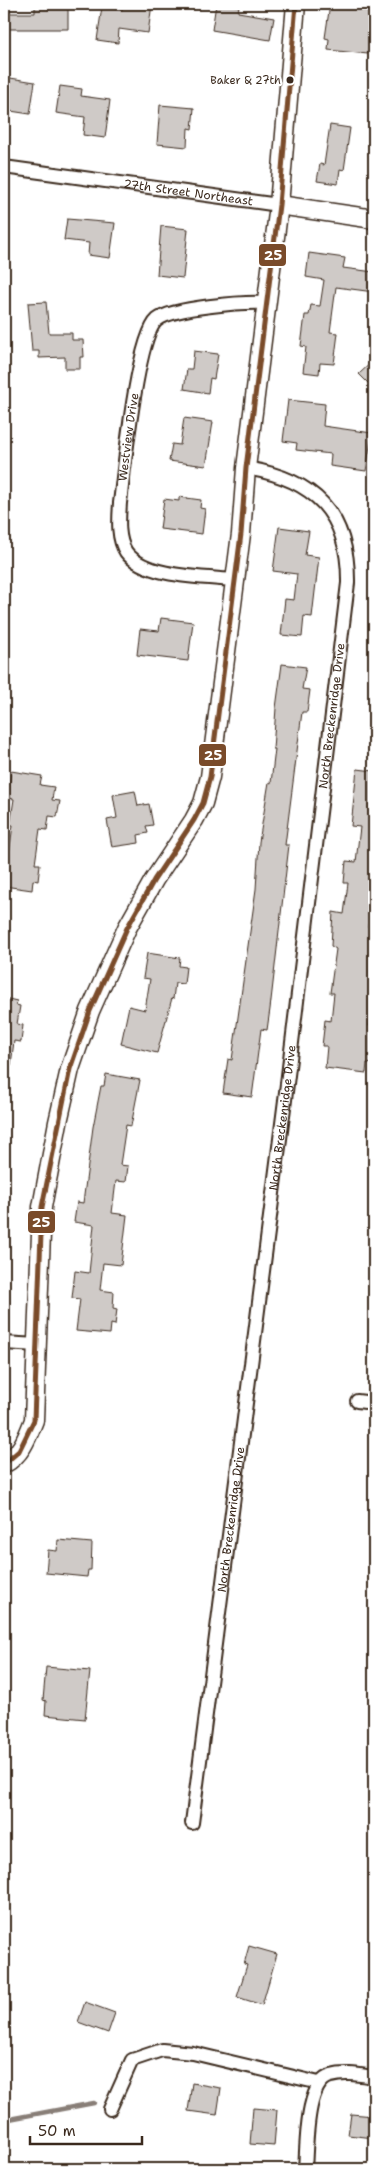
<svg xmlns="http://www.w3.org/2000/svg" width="378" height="2173" font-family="'Shantell Sans',sans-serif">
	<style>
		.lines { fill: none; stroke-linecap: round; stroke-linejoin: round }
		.stream { stroke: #887e77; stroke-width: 4.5 }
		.building { fill: #cfcac7; stroke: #3b2a1e }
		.street-casing { stroke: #3b2a1e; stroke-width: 16 }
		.secondary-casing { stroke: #3b2a1e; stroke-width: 21 }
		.street { stroke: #fff; stroke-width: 12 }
		.secondary { stroke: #fff; stroke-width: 18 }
		.bus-1-casing { stroke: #fff; stroke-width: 9 }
		.bus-1 { stroke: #7a4b2a; stroke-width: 5 }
		.bus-dot { fill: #3b2a1e; stroke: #fff; stroke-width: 2 }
		.labels { text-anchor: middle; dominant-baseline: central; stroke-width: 4.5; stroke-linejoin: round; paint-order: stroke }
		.bus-label { font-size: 11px; fill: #3b2a1e; stroke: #fff; text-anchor: end }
		.street-label { font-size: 12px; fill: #3b2a1e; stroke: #fff }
		.line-badge { stroke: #fff; stroke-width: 2 }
		.badge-label { font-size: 14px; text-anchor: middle; font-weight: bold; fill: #fff }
	</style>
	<rect width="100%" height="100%" fill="#fff"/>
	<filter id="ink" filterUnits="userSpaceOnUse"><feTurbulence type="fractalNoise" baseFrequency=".02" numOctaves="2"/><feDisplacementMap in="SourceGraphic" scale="10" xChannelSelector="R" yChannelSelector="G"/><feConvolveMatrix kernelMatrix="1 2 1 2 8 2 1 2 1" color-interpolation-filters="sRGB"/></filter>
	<g filter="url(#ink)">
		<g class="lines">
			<polyline class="stream" points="4,2120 94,2103"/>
		</g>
		<g class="building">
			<polygon points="35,4 68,4 68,29 6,29 6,13 35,13"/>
			<polygon points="123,4 152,4 148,33 119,29 118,43 97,40 102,7 122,10"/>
			<polygon points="216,4 239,6 238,12 274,18 270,40 212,30"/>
			<polygon points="330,4 373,4 373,43 369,43 368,54 328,50 329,39 325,38"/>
			<polygon points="4,77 35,82 30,114 4,110"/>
			<polygon points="60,86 82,89 81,96 110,100 105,138 83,135 85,117 56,113"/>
			<polygon points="160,105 194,108 192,129 188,128 187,147 157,144"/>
			<polygon points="330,125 350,128 344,170 340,169 338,184 317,181 320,164 324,165"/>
			<polygon points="67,219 115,223 110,258 88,255 89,243 64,240"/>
			<polygon points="161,226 188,229 183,278 157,275"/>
			<polygon points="309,253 345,258 343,268 374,272 374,292 336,287 330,332 338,333 334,364 320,363 319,374 303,372 306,347 301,346 305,315 309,315 311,305 320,306 324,280 306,277"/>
			<polygon points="46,302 49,333 72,333 72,340 83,340 84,357 80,357 80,369 65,369 65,357 39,358 39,351 32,351 28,303"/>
			<polygon points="194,351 218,354 214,379 210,378 208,393 184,389 187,369 192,369"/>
			<polygon points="374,360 374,378 368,383 359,374"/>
			<polygon points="288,400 325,404 323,426 372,433 366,471 330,466 331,454 296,450 297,443 283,441"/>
			<polygon points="184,418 213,422 206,466 169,461 172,444 180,445"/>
			<polygon points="179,497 201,500 200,508 205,509 202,534 160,529 164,499 179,501"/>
			<polygon points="279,527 309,531 305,555 319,557 312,617 304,616 302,637 281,635 285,599 294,600 297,574 273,571"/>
			<polygon points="161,618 193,622 188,661 137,655 140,629 159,631"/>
			<polygon points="282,664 306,667 302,689 310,690 307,712 302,712 285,845 289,845 270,1009 267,1030 261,1029 252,1097 223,1093 228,1059 232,1060 256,889 259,842 269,782 271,783 275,749 273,749 276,708"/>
			<polygon points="357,769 374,771 374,904 371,903 368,927 371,928 370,937 374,938 370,974 374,975 374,984 369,1026 374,1027 374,1051 373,1064 367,1063 366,1073 325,1068 327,1046 322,1046 325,1020 331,1021 334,993 330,993 336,949 331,946 333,912 344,914 348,883 344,883 346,861 356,862 360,827 351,826"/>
			<polygon points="11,771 42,776 40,785 54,787 52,800 60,801 57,817 49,816 47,830 40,829 35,864 40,864 38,881 33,880 32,890 4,886 6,853 9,854 13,825 10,825 14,799 8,798"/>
			<polygon points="135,791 138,806 149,804 153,825 146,826 148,833 138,835 139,843 112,847 107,820 117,818 113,795"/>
			<polygon points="147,953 180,958 179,966 186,967 184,984 175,983 173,999 172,998 157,1053 121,1044 129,1006 145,1010 150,979 143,978"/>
			<polygon points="4,998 17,1001 16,1005 20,1006 17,1024 23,1025 21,1042 14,1041 11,1065 4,1064"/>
			<polygon points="106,1074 140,1080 131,1126 126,1125 120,1165 128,1166 126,1182 116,1181 112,1213 127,1215 121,1265 103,1263 100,1290 114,1292 113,1308 117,1309 115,1325 111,1324 110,1334 76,1331 80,1299 72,1298 75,1271 89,1273 94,1225 74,1222 77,1202 83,1203 93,1127 101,1086 104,1086"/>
			<polygon points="58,1540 92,1543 91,1570 88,1570 87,1577 46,1573 48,1550 57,1551"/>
			<polygon points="46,1667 90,1671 85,1719 45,1715 46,1701 43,1700"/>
			<polygon points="249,1946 277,1954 262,2005 237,1997 247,1965 244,1964"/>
			<polygon points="85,2002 115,2013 108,2033 78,2022"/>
			<polygon points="192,2083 221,2088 217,2115 188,2111"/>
			<polygon points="253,2108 277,2110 274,2146 250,2144"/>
			<polygon points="351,2114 374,2116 374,2138 348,2135"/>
		</g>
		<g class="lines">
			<defs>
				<g id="street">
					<path id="s1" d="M4,167L279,205"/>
					<path id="s2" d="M235,580C205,577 145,578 126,552C117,538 119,518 120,503C124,471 137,337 157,320C173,307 244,302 265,303"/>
					<polyline points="4,1343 37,1345"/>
					<polyline points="357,1401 374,1403"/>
					<path id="s3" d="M192,1823L285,1100L348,583C349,513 314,479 246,468"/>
					<polyline points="110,2109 132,2060 162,2050 193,2053 319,2083"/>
					<path d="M305,2169C307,2147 305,2082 331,2076C345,2072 360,2075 374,2077"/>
				</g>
				<g id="secondary">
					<polyline points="279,205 374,219"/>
					<path d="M4,1464C21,1455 27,1438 34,1420L42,1207L58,1122L70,1069L90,1011L127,928L154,880L194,820L203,803L210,777L241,534L246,468L279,205L296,4"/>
				</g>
			</defs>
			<use href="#street" class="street-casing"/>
			<use href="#secondary" class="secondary-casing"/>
			<use href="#street" class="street"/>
			<use href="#secondary" class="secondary"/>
			<defs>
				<polyline id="bus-1" points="4,1464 19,1451 34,1420 42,1207 70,1069 90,1011 127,928 154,880 194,820 203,803 210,777 241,534 246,468 279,205 296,4"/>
			</defs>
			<use href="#bus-1" class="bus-1-casing"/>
			<use href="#bus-1" class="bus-1"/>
		</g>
	</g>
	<circle class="bus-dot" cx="290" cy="80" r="4.5"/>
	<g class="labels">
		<g class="bus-label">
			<text x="281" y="80">Baker &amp; 27th</text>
		</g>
		<g class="street-label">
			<text stroke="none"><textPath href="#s1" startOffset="186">27th Street Northeast</textPath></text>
			<text stroke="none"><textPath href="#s2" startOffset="232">Westview Drive</textPath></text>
			<text stroke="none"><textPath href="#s3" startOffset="1116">North Breckenridge Drive</textPath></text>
			<text stroke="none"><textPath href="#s3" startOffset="711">North Breckenridge Drive</textPath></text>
			<text stroke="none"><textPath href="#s3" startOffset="306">North Breckenridge Drive</textPath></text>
		</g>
	</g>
	<g class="line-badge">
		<rect x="258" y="243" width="29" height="24" rx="5" fill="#7a4b2a"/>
		<rect x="198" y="743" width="29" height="24" rx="5" fill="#7a4b2a"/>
		<rect x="27" y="1210" width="29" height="24" rx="5" fill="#7a4b2a"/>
	</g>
	<g class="badge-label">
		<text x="273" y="260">25</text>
		<text x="213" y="760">25</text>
		<text x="41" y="1227">25</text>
	</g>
	<rect width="378" height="2173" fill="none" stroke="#fff" stroke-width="20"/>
	<rect x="10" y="10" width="358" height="2153" fill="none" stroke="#3b2a1e" stroke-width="2" filter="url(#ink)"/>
	<path d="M30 2136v8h112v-8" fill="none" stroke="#3b2a1e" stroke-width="2.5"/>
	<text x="38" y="2136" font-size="15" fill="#3b2a1e" stroke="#ffffff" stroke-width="4" paint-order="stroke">50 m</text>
</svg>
